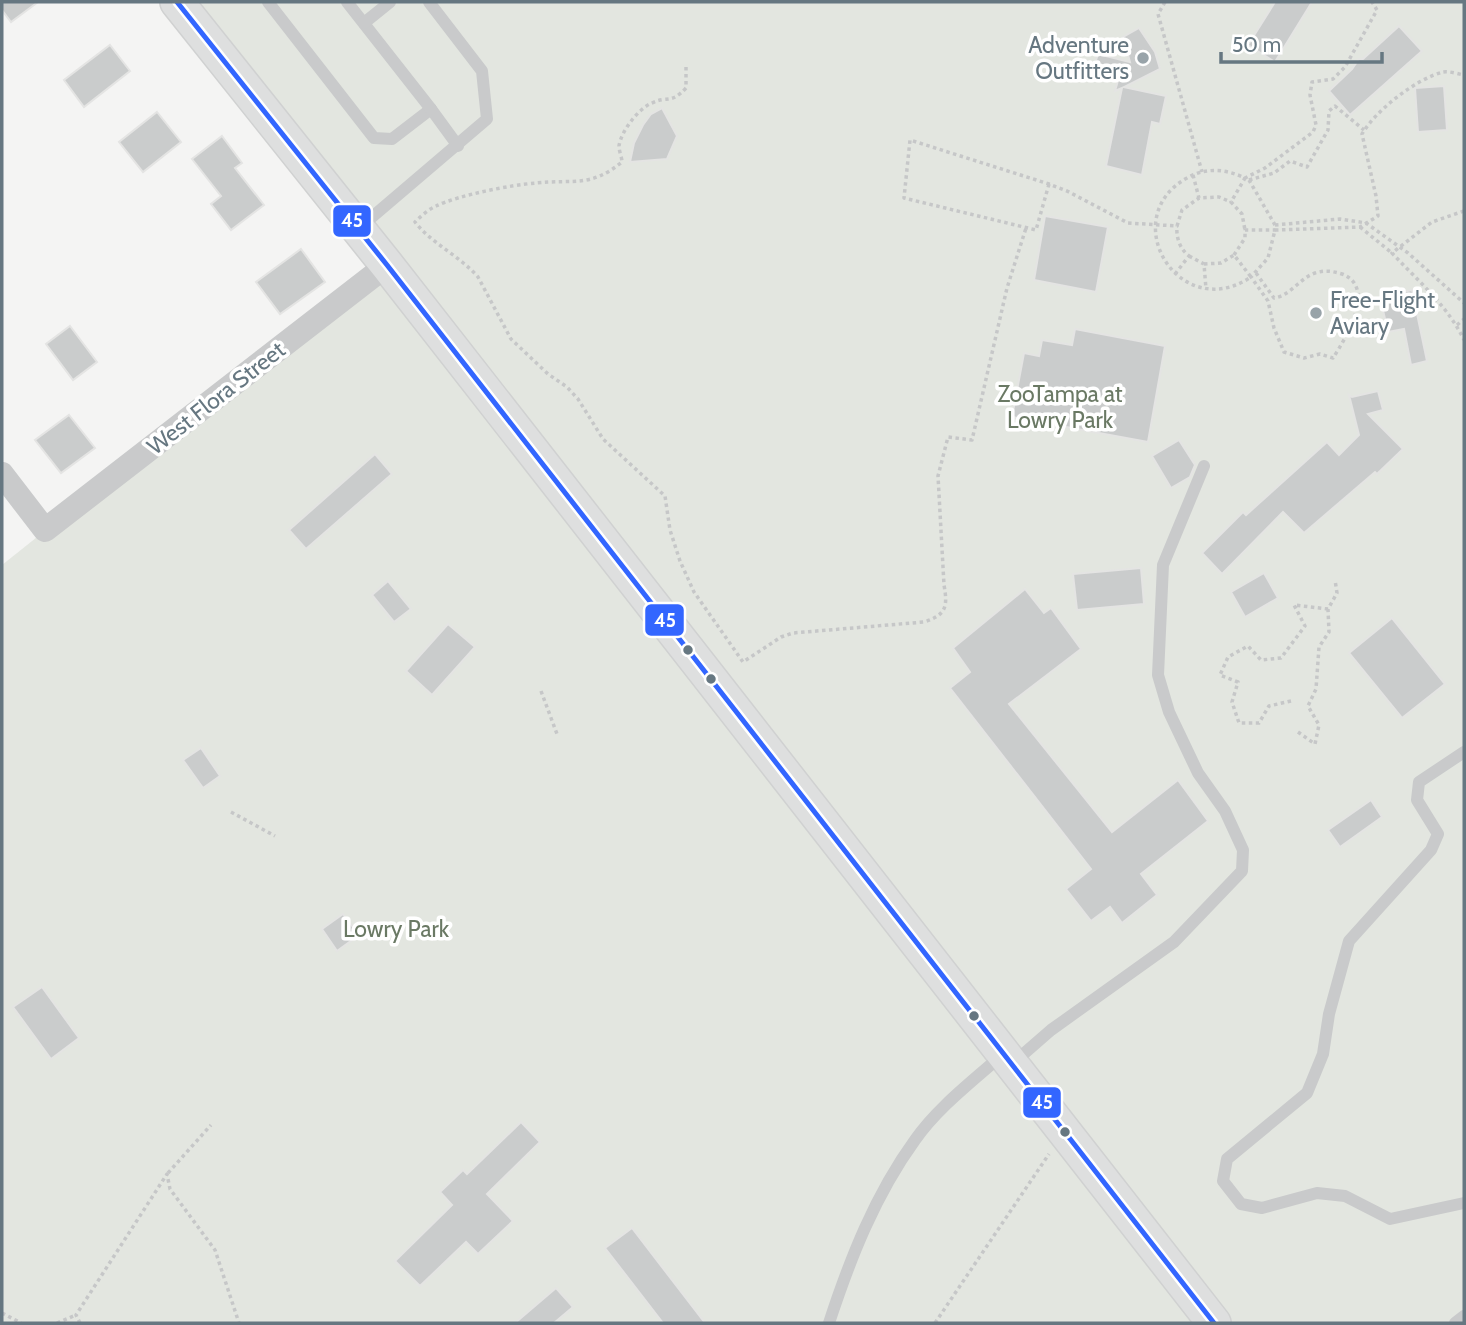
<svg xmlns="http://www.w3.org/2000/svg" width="1466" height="1325" font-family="Cabin,sans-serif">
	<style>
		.green { fill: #e3e6e0 }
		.building { fill: #cacccc; stroke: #e4e4e3; stroke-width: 2 }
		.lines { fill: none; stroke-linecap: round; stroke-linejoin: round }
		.secondary-casing { stroke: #d0d1d1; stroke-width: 36 }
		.path { stroke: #c6c7c8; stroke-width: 3.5; stroke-dasharray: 3.5 3.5; stroke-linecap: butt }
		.lane { stroke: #c9cacb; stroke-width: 12 }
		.street { stroke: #c9cacb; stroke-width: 24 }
		.secondary { stroke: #dedfdf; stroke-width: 33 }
		.bus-1-casing { stroke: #fff; stroke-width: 10 }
		.bus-1 { stroke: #36f; stroke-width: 5 }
		.poi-dot { fill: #98a3a9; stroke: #fff; stroke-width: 2.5 }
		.bus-dot { fill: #667781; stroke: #fff; stroke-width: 2.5 }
		.labels { text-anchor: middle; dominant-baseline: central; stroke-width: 7; stroke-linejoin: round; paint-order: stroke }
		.poi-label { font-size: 23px; fill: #667781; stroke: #fff; text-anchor: end }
		.park-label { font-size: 23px; fill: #6a7964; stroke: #fff }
		.street-label { font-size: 23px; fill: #667781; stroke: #fff }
		.line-badge { stroke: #fff; stroke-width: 2.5 }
		.badge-label { font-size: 19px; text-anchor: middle; font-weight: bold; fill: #fff }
	</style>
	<rect width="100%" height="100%" fill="#f4f4f3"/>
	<g class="green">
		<polygon points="191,2 1464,2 1464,1323 1228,1323"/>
		<polygon points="378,265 1201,1323 2,1323 2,565"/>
	</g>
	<g class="building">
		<polygon points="2,2 38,2 11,22 2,10"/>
		<polygon points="1275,2 1312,2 1275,62 1248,45"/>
		<polygon points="1399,26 1422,51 1350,115 1329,91 1352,69 1359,59 1363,59"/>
		<polygon points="1139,28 1155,52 1160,69 1124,87 1166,96 1160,124 1152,122 1142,175 1106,166 1122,88 1115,91 1119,77 1093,70 1098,54 1130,62 1123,37"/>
		<polygon points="110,45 130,71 84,107 64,80"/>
		<polygon points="1444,86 1447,130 1418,132 1415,88"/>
		<polygon points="662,108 677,136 667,159 630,162 634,143 643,125 651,114"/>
		<polygon points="157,112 181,142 143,172 119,142"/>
		<polygon points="222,136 242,163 235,168 264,205 231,230 211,204 221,196 192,159"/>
		<polygon points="1045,216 1108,227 1096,292 1034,280"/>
		<polygon points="301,249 325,282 280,314 256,282"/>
		<polygon points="1412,290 1427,361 1411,365 1404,329 1388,332 1380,297"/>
		<polygon points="70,326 97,362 73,380 46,344"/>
		<polygon points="1075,329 1165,346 1148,442 1012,417 1024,353 1039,356 1042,340 1072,345"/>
		<polygon points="1378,391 1383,410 1368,414 1403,449 1377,474 1375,472 1304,533 1283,512 1222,574 1202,553 1243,512 1246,515 1327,442 1339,455 1359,435 1349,395 1352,397"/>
		<polygon points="69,415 95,448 61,473 35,440"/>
		<polygon points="1179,440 1195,465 1190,477 1171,488 1152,456"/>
		<polygon points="375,454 392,474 306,549 289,530"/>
		<polygon points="1141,568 1144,604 1077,610 1073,574"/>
		<polygon points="1264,573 1278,598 1245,617 1231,592"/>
		<polygon points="388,581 411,609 394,622 372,595"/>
		<polygon points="1025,589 1044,613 1051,608 1081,649 1009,704 1112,832 1178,780 1208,821 1141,874 1157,895 1122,923 1110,907 1091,921 1066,889 1091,869 950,688 970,672 953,648"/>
		<polygon points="1392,618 1445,684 1402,718 1349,653"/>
		<polygon points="448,624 475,647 432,695 406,671"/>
		<polygon points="201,748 220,776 203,788 183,760"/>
		<polygon points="1371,800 1382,817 1340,847 1328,830"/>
		<polygon points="343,914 359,935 337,951 322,929"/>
		<polygon points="42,987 79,1038 51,1059 13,1007"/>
		<polygon points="521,1122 540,1142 487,1194 513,1221 478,1254 466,1242 420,1286 395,1261 452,1205 440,1192 463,1170 467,1174"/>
		<polygon points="632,1228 705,1323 663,1323 605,1248"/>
		<polygon points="556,1288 573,1307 554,1323 515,1323"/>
	</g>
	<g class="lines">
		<defs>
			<polyline id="secondary" points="177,2 387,265 1214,1323"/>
		</defs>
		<use href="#secondary" class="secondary-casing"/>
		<g class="path">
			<polyline points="1165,2 1158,14 1202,172"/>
			<path d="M686,67V88C670,105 668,95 652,103C639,108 621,131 619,146C619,151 622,158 622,162C590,188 574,179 536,183C511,185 459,195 436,206C429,209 421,216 415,222C432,244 460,256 478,277L511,339L548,374L567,387L578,399L603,439L665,496L670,530L680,561L694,592L743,662L781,637L793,633L924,622C946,615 948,607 944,585L938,476L948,437L972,440L1007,288L1026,228"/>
			<polyline points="1193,175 1199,198 1219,197 1231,202"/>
			<polyline points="1249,180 1274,173 1290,161 1307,167 1328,130 1329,111 1335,106 1364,130"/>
			<polyline points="1049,184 1036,230 904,198 910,140 1049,184 1067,191 1128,223 1177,226 1182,210 1199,198"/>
			<path d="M1464,211L1432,222L1392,253C1417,280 1448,306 1464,340"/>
			<polyline points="1275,225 1340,219 1366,223 1408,253 1464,303"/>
			<polyline points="1360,227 1392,253"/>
			<polyline points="1234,255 1245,238 1245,230 1275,230 1275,225 1249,180 1245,178 1265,168 1313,132 1316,125 1310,95 1312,82 1333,79 1345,67 1377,10 1372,2"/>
			<polyline points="1189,256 1204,264 1206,289"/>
			<path d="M1204,264L1221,263L1234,255L1251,277C1179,325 1115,218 1187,178C1206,167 1226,169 1245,178L1231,202L1242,214L1245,230"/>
			<path d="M1256,273L1274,298C1290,296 1300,278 1315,273C1325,270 1332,271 1342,274C1377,287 1346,338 1333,358L1320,354L1304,358L1284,352L1274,328L1268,301L1251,277L1268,258L1275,230L1360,227L1378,216L1376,196L1362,134C1376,110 1416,79 1443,72C1450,71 1458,74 1464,75"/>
			<path d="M1175,274L1189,256C1180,249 1176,238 1177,226"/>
			<polyline points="1457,325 1464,319"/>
			<polyline points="541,691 557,734"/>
			<polyline points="1291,701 1269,706 1259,723 1239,723 1232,702 1238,682 1220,675 1228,657 1248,646 1261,660 1281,658 1305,626 1294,605 1328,609"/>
			<polyline points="1298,732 1315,744 1319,725 1308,706 1316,689 1319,647 1329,632 1328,609 1337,593 1335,580"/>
			<polyline points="231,812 275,836"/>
			<polyline points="168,1173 211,1125"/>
			<polyline points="2,1313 21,1323"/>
			<polyline points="57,1323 76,1315"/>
			<polyline points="80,1323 76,1315 167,1174 170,1189 215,1250 239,1323"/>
			<polyline points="935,1323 1049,1154"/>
		</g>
		<g class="lane">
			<polyline points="268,2 374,138 392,139 431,109 458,146"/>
			<polyline points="347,2 431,109"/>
			<polyline points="364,23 390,2"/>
			<polyline points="358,229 487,119 482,71 429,2"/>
			<polyline points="1464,752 1419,782 1417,800 1438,834 1431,850 1349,941 1329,1014 1323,1054 1307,1093 1227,1159 1223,1181 1241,1204 1262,1208 1317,1193 1345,1196 1390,1219 1464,1203"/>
			<polyline points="1012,1064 1051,1030 1174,942 1242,871 1243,850 1225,811 1198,773 1169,712 1158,675 1163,565 1204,466"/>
			<path d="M829,1323C850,1259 875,1195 915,1140C938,1107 973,1081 1003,1054"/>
			<polyline points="1455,1323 1464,1316"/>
		</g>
		<polyline class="street" points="2,474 45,530 387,265"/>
		<use href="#secondary" class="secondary"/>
		<defs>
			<polyline id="bus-1" points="177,2 387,265 1214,1323"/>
		</defs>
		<use href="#bus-1" class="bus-1-casing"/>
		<use href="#bus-1" class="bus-1"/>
	</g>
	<g class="poi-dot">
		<circle cx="1143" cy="58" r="7"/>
		<circle cx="1316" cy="313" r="7"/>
	</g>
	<g class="bus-dot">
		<circle cx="688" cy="650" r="6"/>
		<circle cx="711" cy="679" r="6"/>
		<circle cx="974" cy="1016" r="6"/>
		<circle cx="1065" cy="1132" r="6"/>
	</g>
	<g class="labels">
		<g class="poi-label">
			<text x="1129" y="45">Adventure<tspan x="1129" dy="26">Outfitters</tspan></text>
			<text x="1330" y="300" text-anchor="start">Free-Flight<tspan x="1330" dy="26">Aviary</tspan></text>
		</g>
		<g class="park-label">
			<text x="1060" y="394">ZooTampa at<tspan x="1060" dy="26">Lowry Park</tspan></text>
			<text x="396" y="929">Lowry Park</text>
		</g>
		<g class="street-label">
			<text transform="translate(216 398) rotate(-38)">West Flora Street</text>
		</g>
	</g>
	<g class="line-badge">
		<rect x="332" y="204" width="40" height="34" rx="7" fill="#36f"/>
		<rect x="644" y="603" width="41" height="34" rx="7" fill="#36f"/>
		<rect x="1022" y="1086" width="40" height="33" rx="7" fill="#36f"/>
	</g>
	<g class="badge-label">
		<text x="352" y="227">45</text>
		<text x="665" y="627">45</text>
		<text x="1042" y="1109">45</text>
	</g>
	<rect width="1466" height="1325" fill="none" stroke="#667781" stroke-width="7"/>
	<path d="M1221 52v10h161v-10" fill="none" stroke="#667781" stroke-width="3.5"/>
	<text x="1232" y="52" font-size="21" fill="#667781" stroke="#ffffff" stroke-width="5" paint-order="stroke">50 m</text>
</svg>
